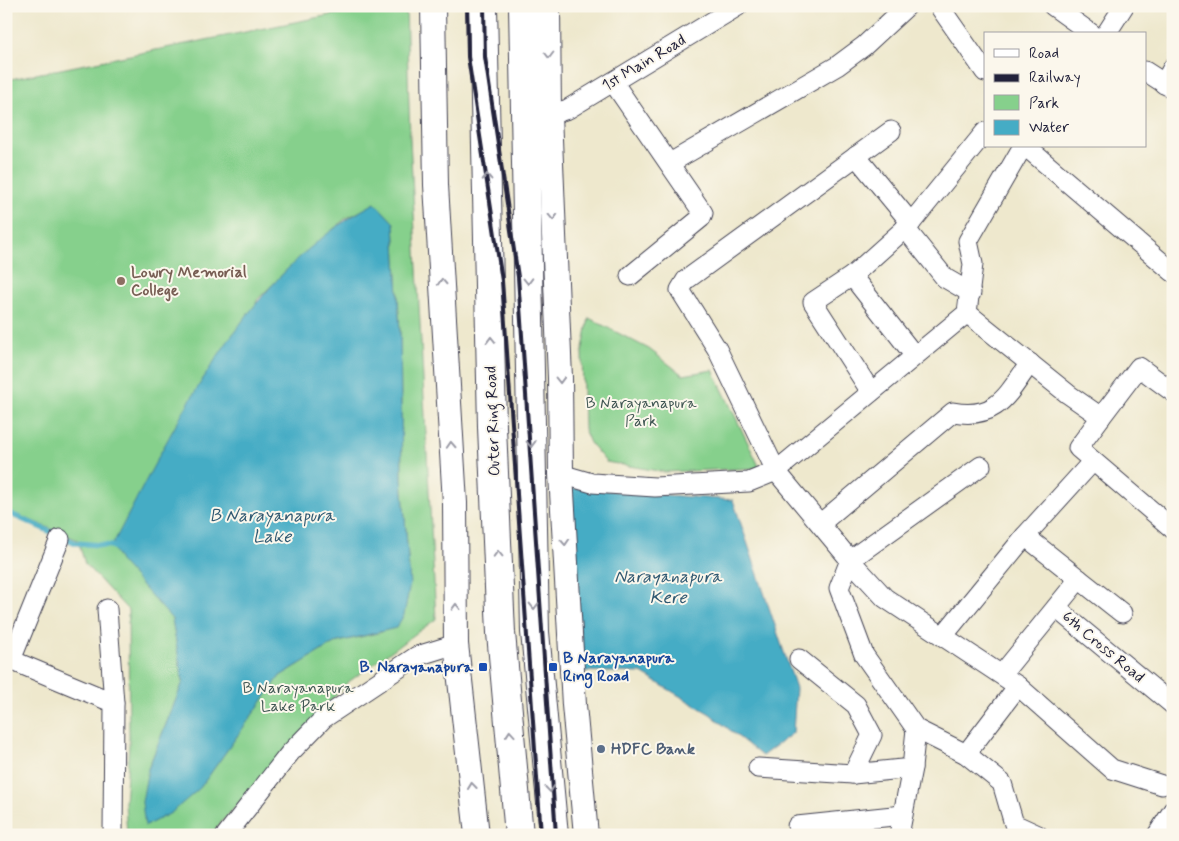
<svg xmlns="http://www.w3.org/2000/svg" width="1179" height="841" font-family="Mynerve,sans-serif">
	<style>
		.green { fill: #86d08c; stroke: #547964; fill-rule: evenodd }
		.water { fill: #45acc5; stroke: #346780 }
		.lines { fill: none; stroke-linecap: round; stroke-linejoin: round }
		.stream { stroke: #45acc5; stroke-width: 5.5 }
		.minor-casing { stroke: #414051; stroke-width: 21 }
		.tertiary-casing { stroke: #414051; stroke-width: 26 }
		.trunk-casing { stroke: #414051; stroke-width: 30 }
		.minor { stroke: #fff; stroke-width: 19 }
		.tertiary { stroke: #fff; stroke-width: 24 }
		.trunk { stroke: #fff; stroke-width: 28 }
		.rail { stroke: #22223b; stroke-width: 4 }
		.oneway { stroke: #9c9ca7 }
		.education-dot { fill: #8d6e63; stroke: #fbf7ec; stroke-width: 2 }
		.transit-dot { fill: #1a4fb4; stroke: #fbf7ec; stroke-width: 2 }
		.service-dot { fill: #5c6f8a; stroke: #fbf7ec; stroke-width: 2 }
		.labels { text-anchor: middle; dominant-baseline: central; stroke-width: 4; stroke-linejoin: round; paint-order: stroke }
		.street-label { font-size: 16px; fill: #22223b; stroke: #fbf7ec }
		.education-label { font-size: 16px; font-weight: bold; fill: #785e54; stroke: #fbf7ec; text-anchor: start }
		.park-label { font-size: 16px; fill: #405653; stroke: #fbf7ec }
		.transit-label { font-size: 16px; font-weight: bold; fill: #164399; stroke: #fbf7ec; text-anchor: start }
		.service-label { font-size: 16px; font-weight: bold; fill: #4e5e75; stroke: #fbf7ec; text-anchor: start }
		.water-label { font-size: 18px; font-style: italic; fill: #305972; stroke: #fbf7ec }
	</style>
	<rect width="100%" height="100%" fill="#fbf7ec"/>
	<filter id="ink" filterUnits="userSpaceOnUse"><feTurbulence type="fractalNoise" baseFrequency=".02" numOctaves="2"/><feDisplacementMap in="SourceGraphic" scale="10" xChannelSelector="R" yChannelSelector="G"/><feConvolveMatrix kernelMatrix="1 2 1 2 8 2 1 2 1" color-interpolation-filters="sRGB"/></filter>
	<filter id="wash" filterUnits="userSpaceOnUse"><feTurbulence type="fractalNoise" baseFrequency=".0096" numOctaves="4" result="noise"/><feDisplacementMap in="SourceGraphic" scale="20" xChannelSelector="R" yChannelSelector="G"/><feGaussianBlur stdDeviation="1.12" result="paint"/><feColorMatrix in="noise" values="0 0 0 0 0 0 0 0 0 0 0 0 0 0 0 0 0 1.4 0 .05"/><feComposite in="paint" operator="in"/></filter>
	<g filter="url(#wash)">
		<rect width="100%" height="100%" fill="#eee8cd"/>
		<g class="green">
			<path d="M375,6H406L410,139L436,619L347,683L210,835H127L125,803L129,744L128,610L85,564L78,540L6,510V80ZM375,204L394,223L400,333L402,479L410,584L382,632L334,643L280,676L200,788L148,769L183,682L172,619L257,300L290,267L345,219Z"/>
			<polygon points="589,318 649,349 683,375 713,370 760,468 664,472 606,462 590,443 584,429 582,353"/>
		</g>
		<g class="water">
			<path d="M375,203L394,223L400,333L402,479L410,584L404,615L396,628L334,643L280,676L200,788L171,813L145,826L142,802L148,769L183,682L172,619L120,561L112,546C177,422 245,272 375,203Z"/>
			<polygon points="571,488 733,500 796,688 793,733 762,756 710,714 641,673 582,671"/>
		</g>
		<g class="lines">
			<polyline class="stream" points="6,512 76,543 112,546 117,549"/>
		</g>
	</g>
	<g filter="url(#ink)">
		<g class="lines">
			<defs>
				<g id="minor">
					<polyline points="939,6 985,72"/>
					<polyline points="1053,6 1092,34"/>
					<polyline points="1106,34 1124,6"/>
					<polyline points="1145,71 1173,89"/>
					<polyline points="613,82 703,213 701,218 630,276"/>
					<polyline points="1164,84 1173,67"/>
					<polyline points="549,115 568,109 738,6"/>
					<polyline points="891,131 686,280 680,290 717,349 776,471 850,560 885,598 1018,686 1112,769 1162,785"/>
					<polyline points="1025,146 1173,272"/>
					<polyline points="856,156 911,223"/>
					<polyline points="670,163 837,66 864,46 907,6"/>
					<polyline points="905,228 945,278 971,293"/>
					<polyline points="852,276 914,355"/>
					<polyline points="967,313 1068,394 1101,417 1139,367 1173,392"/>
					<polyline points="871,392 813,302 852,276 911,223 985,132"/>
					<polyline points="1101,417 1078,448 1173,529"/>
					<polyline points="561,474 592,483 655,487 749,482 776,471 967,313 973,264 968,241 1023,146"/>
					<path d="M821,523L953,412C997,420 1007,395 1030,363"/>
					<polyline points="1025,536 1093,461"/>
					<polyline points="1079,579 1122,613"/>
					<polyline points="1056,608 1173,705"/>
					<polyline points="107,609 114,703"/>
					<polyline points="943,636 1025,536 1079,579 1002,674"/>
					<polyline points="6,658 114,703 113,835"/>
					<polyline points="799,659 856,705 872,735 853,774"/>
					<polyline points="11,660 60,539"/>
					<polyline points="916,729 966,754 1002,783 1014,824 1038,835"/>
					<polyline points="966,754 1018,686"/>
					<polyline points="758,768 853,774 912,768"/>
					<polyline points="797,826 903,815"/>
					<polyline points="226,835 290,753 324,718 417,656 456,644"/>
					<polyline points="899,835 912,768 916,729 864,655 839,588 850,560 981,466"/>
					<polyline points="1157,835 1173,810"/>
				</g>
				<g id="tertiary">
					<polyline points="433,6 436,185 455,503 456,644 477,835"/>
					<polyline points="548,6 549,115 560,378 561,474 574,705 586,835"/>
				</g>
				<g id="trunk">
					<polyline points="483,6 492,427 501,633 519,835"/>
					<polyline points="523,6 535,632 554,835"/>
				</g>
			</defs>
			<use href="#minor" class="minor-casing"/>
			<use href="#tertiary" class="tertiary-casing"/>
			<use href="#trunk" class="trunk-casing"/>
			<use href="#minor" class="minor"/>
			<use href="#tertiary" class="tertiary"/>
			<use href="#trunk" class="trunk"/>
			<g class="rail">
				<polyline points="467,6 468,57 502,281 541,835"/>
				<polyline points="484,6 485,57 518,277 556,835"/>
			</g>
		</g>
		<defs><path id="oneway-chevron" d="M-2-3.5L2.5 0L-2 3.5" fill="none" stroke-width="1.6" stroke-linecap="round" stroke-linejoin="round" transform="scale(1.25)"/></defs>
		<g class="oneway">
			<use href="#oneway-chevron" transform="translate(549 55) rotate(90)"/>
			<use href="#oneway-chevron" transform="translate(487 177) rotate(-91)"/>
			<use href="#oneway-chevron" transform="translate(553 217) rotate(88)"/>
			<use href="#oneway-chevron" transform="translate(528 281) rotate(89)"/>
			<use href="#oneway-chevron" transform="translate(442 282) rotate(-93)"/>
			<use href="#oneway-chevron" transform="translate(491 340) rotate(-91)"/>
			<use href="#oneway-chevron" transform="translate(560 380) rotate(89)"/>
			<use href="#oneway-chevron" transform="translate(531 444) rotate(89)"/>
			<use href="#oneway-chevron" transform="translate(451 445) rotate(-93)"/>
			<use href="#oneway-chevron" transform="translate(565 542) rotate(87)"/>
			<use href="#oneway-chevron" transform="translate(498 554) rotate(-92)"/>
			<use href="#oneway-chevron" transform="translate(534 606) rotate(89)"/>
			<use href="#oneway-chevron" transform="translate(456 607) rotate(-91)"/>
			<use href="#oneway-chevron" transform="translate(510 734) rotate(-95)"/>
			<use href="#oneway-chevron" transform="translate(472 786) rotate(-96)"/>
			<use href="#oneway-chevron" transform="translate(550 789) rotate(84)"/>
		</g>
	</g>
	<circle class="education-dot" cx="121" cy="281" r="5"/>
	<g class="transit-dot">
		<rect x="478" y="662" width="10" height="10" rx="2.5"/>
		<rect x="548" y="662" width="10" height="10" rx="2.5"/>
	</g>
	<circle class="service-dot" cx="601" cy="749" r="5"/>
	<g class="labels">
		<g class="street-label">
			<text transform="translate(644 63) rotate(-31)">1st Main Road</text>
			<text transform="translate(493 421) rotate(-92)">Outer Ring Road</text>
			<text transform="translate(1103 647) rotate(40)">6th Cross Road</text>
		</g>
		<g class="education-label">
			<text x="131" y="272">Lowry Memorial<tspan x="131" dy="18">College</tspan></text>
		</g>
		<g class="park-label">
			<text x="641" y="403">B Narayanapura<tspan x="641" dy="18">Park</tspan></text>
			<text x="298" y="688">B Narayanapura<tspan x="298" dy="18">Lake Park</tspan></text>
		</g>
		<g class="transit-label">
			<text x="563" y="658">B Narayanapura<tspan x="563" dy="18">Ring Road</tspan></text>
			<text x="473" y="667" text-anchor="end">B. Narayanapura</text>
		</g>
		<g class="service-label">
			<text x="611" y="749">HDFC Bank</text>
		</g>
		<g class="water-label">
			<text x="272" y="516">B Narayanapura<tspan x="272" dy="21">Lake</tspan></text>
			<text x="668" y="577">Narayanapura<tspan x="668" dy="21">Kere</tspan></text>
		</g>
	</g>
	<rect width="1179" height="841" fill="none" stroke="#fbf7ec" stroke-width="25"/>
	<rect x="984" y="32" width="162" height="115" fill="#fbf7ec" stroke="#a4a2a5"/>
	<rect x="994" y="49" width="25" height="8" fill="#ffffff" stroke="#a4a2a5"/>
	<text x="1029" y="58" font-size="15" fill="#22223b">Road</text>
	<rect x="994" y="74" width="25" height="8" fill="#22223b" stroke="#a4a2a5"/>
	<text x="1029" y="82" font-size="15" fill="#22223b">Railway</text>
	<rect x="994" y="95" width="25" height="15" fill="#86d08c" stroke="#a4a2a5"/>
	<text x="1029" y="108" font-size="15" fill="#22223b">Park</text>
	<rect x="994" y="120" width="25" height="15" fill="#45acc5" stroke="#a4a2a5"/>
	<text x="1029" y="132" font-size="15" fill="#22223b">Water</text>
</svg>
